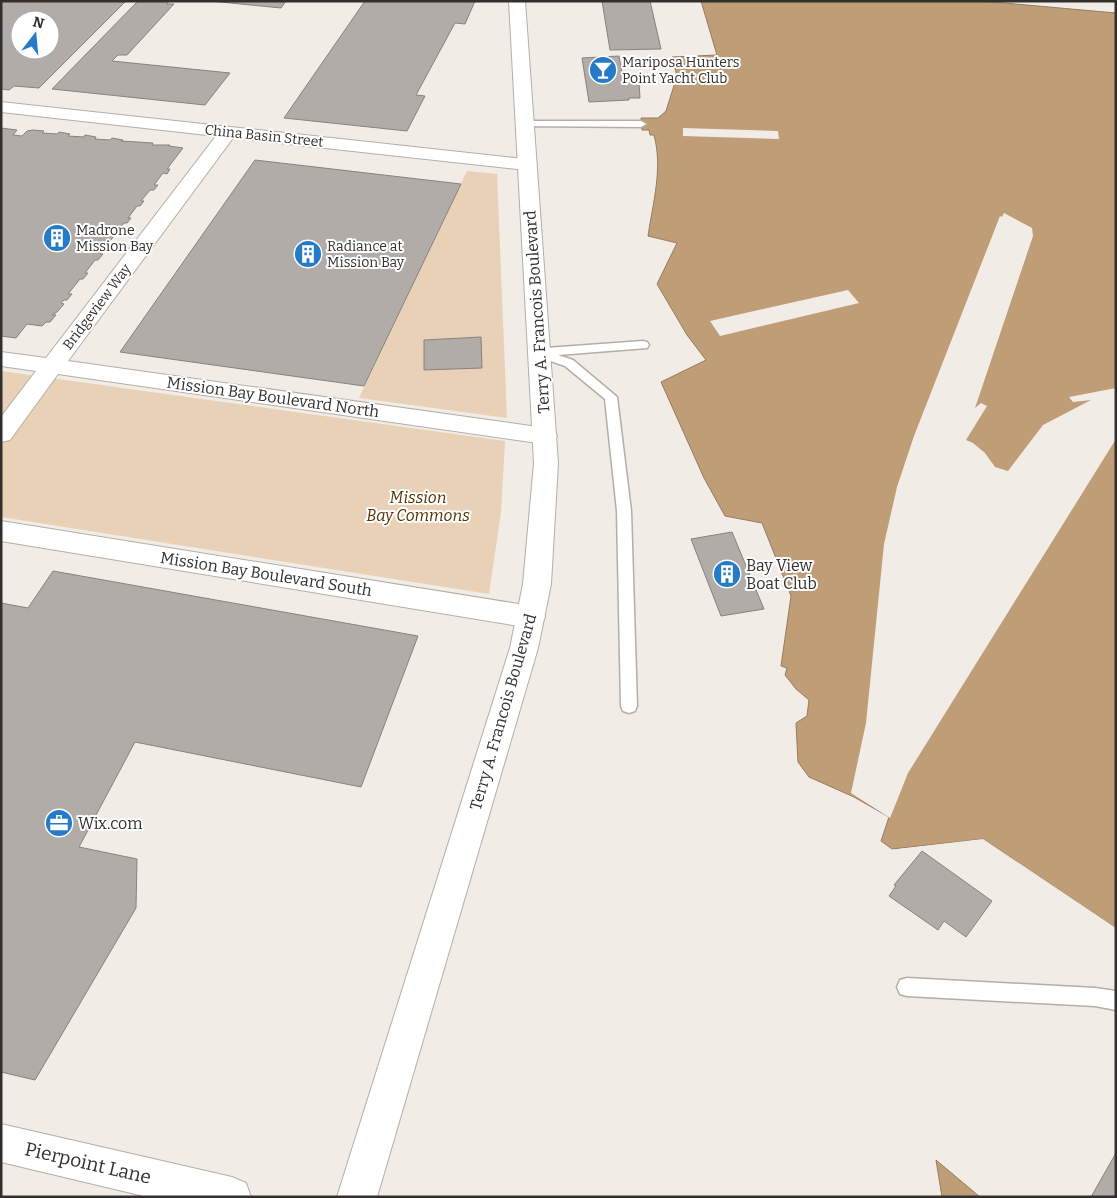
<svg xmlns="http://www.w3.org/2000/svg" width="1117" height="1198" font-family="Bitter,serif">
	<style>
		.green { fill: #e8d1b7 }
		.water { fill: #bf9d77; stroke: #957c61 }
		.pier { fill: #f2ece7 }
		.building { fill: #b1aca7; stroke: #87827d; fill-rule: evenodd }
		.lines { fill: none; stroke-linecap: round; stroke-linejoin: round }
		.lane-casing { stroke: #b3aea8; stroke-width: 3 }
		.street-casing { stroke: #b3aea8; stroke-width: 2 }
		.secondary-casing { stroke: #b3aea8; stroke-width: 2 }
		.lane { fill: #fff; fill-rule: evenodd }
		.street { fill: #fff; fill-rule: evenodd }
		.secondary { fill: #fff; fill-rule: evenodd }
		.labels { text-anchor: middle; dominant-baseline: central; stroke-width: 4; stroke-linejoin: round; paint-order: stroke }
		.far-poi-label { font-size: 14px; fill: #32302e; stroke: #fff; text-anchor: start }
		.far-street-label { font-size: 14px; fill: #32302e; stroke: #fff }
		.street-label { font-size: 16px; fill: #32302e; stroke: #fff }
		.park-label { font-size: 16px; font-style: italic; fill: #533200; stroke: #fff }
		.poi-label { font-size: 16px; fill: #32302e; stroke: #fff; text-anchor: start }
		.near-street-label { font-size: 19px; fill: #32302e; stroke: #fff }
	</style>
	<rect width="100%" height="100%" fill="#f2ece7"/>
	<g class="green">
		<polygon points="467,171 497,174 507,418 359,398"/>
		<polygon points="1,371 505,441 501,512 489,594 1,517"/>
	</g>
	<g class="water">
		<path d="M701,1H982L1116,13V928L983,839L892,849L881,841L889,817L854,797L809,777L798,762L796,723L807,716L809,700L796,689L785,675L787,668L781,666L791,596L762,523L725,516L704,478L661,382L706,360L687,335L657,284L677,243L648,236C653,202 663,169 654,135H650L649,130H642L641,118H658L666,111L677,76L672,57L717,55Z"/>
		<polygon points="936,1160 980,1197 942,1197"/>
	</g>
	<g class="pier">
		<polygon points="683,128 778,131 779,139 683,136"/>
		<polygon points="1004,213 1032,228 1033,236 975,408 981,403 987,406 966,440 973,443 985,453 995,467 1008,471 1043,425 1091,400 1073,402 1069,397 1116,388 1116,439 908,773 890,818 851,793 866,723 884,544 897,487 914,436 1000,216 1002,217"/>
		<polygon points="848,290 859,303 720,336 710,321"/>
		<polygon points="983,839 1116,928 1116,930 982,841 892,851 889,850"/>
	</g>
	<g class="building">
		<path d="M1,1H126L39,88L14,86L9,90L1,89ZM20,20H50V50H20Z"/>
		<polygon points="138,1 169,1 167,4 174,4 127,55 118,55 112,61 230,73 205,105 52,89"/>
		<polygon points="210,1 286,1 281,8"/>
		<polygon points="365,1 475,1 465,24 455,23 416,95 425,96 407,131 284,118"/>
		<polygon points="602,1 650,1 661,49 610,50"/>
		<polygon points="619,56 624,83 639,82 640,98 629,98 629,100 589,102 582,58"/>
		<polygon points="1,128 17,130 13,135 22,136 27,131 33,130 44,131 42,133 57,134 59,132 70,134 68,136 84,137 85,135 96,137 95,139 110,140 112,138 123,140 121,141 153,143 152,145 170,145 169,146 183,148 167,169 170,169 167,174 163,173 154,185 158,185 154,190 150,190 141,201 144,201 140,206 137,206 128,218 131,218 127,223 124,223 100,254 103,254 98,260 95,260 85,273 88,273 83,279 80,279 68,294 72,294 67,300 64,300 61,303 64,304 57,312 52,315 56,315 50,322 46,322 42,326 27,324 16,338 1,336"/>
		<polygon points="255,160 461,184 364,386 120,352"/>
		<polygon points="481,337 482,368 424,370 424,340"/>
		<polygon points="732,532 764,609 721,616 691,539"/>
		<polygon points="53,571 418,636 361,787 135,742 79,847 137,859 136,908 35,1080 1,1072 1,603 28,608"/>
		<polygon points="922,851 992,901 966,937 944,921 938,930 889,896 896,886 894,885"/>
		<polygon points="1116,1153 1116,1197 1091,1197"/>
	</g>
	<g class="lines">
		<defs>
			<g id="lane">
				<polygon points="525,121 641,121 646,124 641,127 521,126 520,124"/>
				<polygon points="643,341 647,342 649,345 647,348 558,355 573,360 617,397 631,511 637,706 635,711 629,713 623,711 621,706 617,511 605,399 565,366 536,356 534,353 536,350 546,348"/>
				<polygon points="907,978 1095,988 1116,991 1116,1010 1095,1006 907,996 900,994 897,987 900,980"/>
			</g>
			<g id="street">
				<polygon points="1,102 534,160 537,164 534,168 527,170 233,138 68,361 545,428 554,430 557,436 554,442 545,444 58,374 10,440 1,442 1,417 36,371 1,366 1,352 46,358 216,136 1,112"/>
				<polygon points="1,521 531,606 541,609 545,617 541,625 531,628 1,541"/>
				<polygon points="1,1124 232,1177 246,1183 251,1197 148,1197 1,1162"/>
			</g>
			<polygon id="secondary" points="509,1 525,1 558,463 551,584 538,648 377,1197 337,1197 510,648 523,584 534,463"/>
		</defs>
		<use href="#lane" class="lane-casing"/>
		<use href="#street" class="street-casing"/>
		<use href="#secondary" class="secondary-casing"/>
		<use href="#lane" class="lane"/>
		<use href="#street" class="street"/>
		<use href="#secondary" class="secondary"/>
	</g>
	<defs>
		<symbol id="bar-disc" viewBox="-11 -11 22 22"><circle r="9.5" fill="#267bc9" stroke="#fff"/><path d="M-6-5H6L.8 .8V4.5H3.5V6h-7V4.5H-.8V.8Z" fill="#fff"/></symbol>
		<symbol id="building-disc" viewBox="-11 -11 22 22"><circle r="9.5" fill="#267bc9" stroke="#fff"/><path d="M-4-6H4V6H1V3H-1V6H-4ZM-2.5-4.3h1.7v1.8h-1.7ZM.8-4.3h1.7v1.8H.8ZM-2.5-1h1.7V.8h-1.7ZM.8-1h1.7V.8H.8Z" fill="#fff"/></symbol>
		<symbol id="office-disc" viewBox="-11 -11 22 22"><circle r="9.5" fill="#267bc9" stroke="#fff"/><path d="M-6-3h4V-5.5h4V-3h4V5H-6ZM-1-4.5V-3h2v-1.5ZM-6 0V1H6V0Z" fill="#fff"/></symbol>
	</defs>
	<g fill-rule="evenodd">
		<use href="#bar-disc" x="587" y="54" width="32" height="32"/>
		<use href="#building-disc" x="41" y="222" width="32" height="32"/>
		<use href="#building-disc" x="292" y="238" width="32" height="32"/>
		<use href="#building-disc" x="711" y="558" width="32" height="32"/>
		<use href="#office-disc" x="43" y="807" width="32" height="32"/>
	</g>
	<g class="labels">
		<g class="far-poi-label">
			<text x="622" y="62">Mariposa Hunters<tspan x="622" dy="16">Point Yacht Club</tspan></text>
			<text x="76" y="230">Madrone<tspan x="76" dy="16">Mission Bay</tspan></text>
			<text x="327" y="246">Radiance at<tspan x="327" dy="16">Mission Bay</tspan></text>
		</g>
		<g class="far-street-label">
			<text transform="translate(264 136) rotate(6)">China Basin Street</text>
			<text transform="translate(97 307) rotate(-53)">Bridgeview Way</text>
		</g>
		<g class="street-label">
			<text transform="translate(537 312) rotate(-94)">Terry A. Francois Boulevard</text>
			<text transform="translate(273 397) rotate(8)">Mission Bay Boulevard North</text>
			<text transform="translate(266 574) rotate(9)">Mission Bay Boulevard South</text>
			<text transform="translate(503 712) rotate(-74)">Terry A. Francois Boulevard</text>
		</g>
		<g class="park-label">
			<text x="418" y="497">Mission<tspan x="418" dy="18">Bay Commons</tspan></text>
		</g>
		<g class="poi-label">
			<text x="746" y="565">Bay View<tspan x="746" dy="18">Boat Club</tspan></text>
			<text x="78" y="823">Wix.com</text>
		</g>
		<g class="near-street-label">
			<text transform="translate(88 1163) rotate(13)">Pierpoint Lane</text>
		</g>
	</g>
	<rect width="1117" height="1198" fill="none" stroke="#32302e" stroke-width="5"/>
	<g transform="translate(35 35) rotate(16)"><circle r="24" fill="#ffffff" stroke="#adacab"/>
	<path d="M0-4L9 19L0 12L-9 19Z" fill="#267bc9"/>
	<text y="-8" font-size="14" font-weight="bold" text-anchor="middle" fill="#32302e">N</text>
	</g>
</svg>
